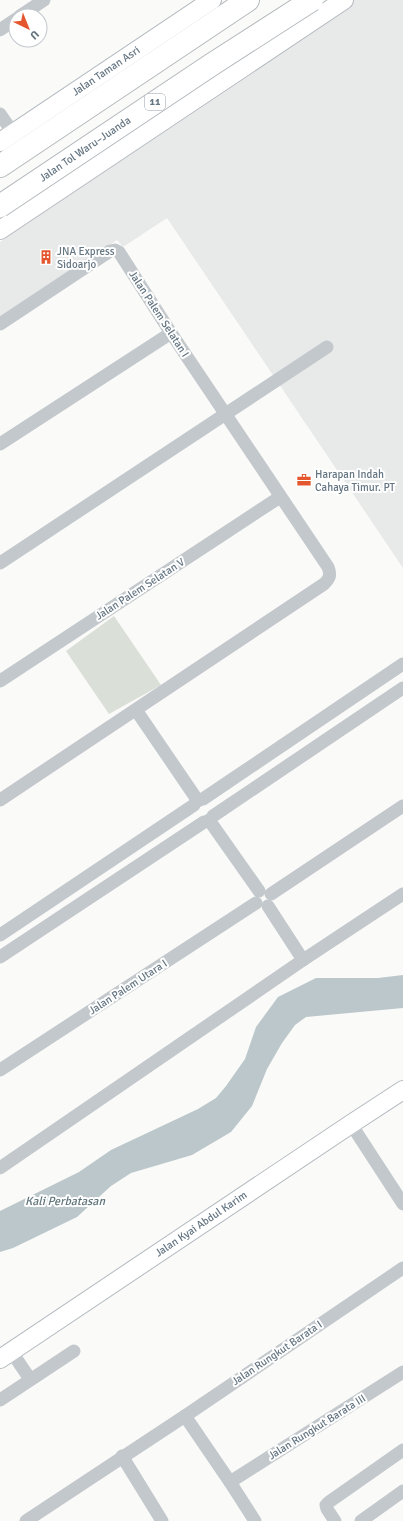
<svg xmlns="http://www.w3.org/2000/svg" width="403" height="1521" font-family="Signika,sans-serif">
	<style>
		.built { fill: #e8e9e9 }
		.green { fill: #dadfd7 }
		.water { fill: #bbc7cb }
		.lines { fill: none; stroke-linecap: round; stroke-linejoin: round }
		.secondary-casing { stroke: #b3babf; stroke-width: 20 }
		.highway-casing { stroke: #b4b9bd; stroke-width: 24 }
		.street { stroke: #c3c8cc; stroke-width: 13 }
		.secondary { stroke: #fff; stroke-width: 18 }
		.highway { stroke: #fff; stroke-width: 22 }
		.highway-bridge-casing { stroke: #b4b9bd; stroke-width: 24; stroke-linecap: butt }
		.highway-bridge { stroke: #fff; stroke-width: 22 }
		.labels { text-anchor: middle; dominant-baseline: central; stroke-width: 4; stroke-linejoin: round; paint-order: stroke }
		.shield { fill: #fff; stroke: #939fa8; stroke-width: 1 }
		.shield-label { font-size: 10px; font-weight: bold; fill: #657683 }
		.street-label { font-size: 11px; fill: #657683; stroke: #fff }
		.poi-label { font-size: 11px; fill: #657683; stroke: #fff; text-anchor: start }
		.water-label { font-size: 12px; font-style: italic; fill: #60757c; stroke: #fff }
	</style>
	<rect width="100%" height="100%" fill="#fafaf8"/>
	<polygon class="built" points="344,0 403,0 403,568 167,218 123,247 117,240 0,317 0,242"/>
	<polygon class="green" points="114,616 161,685 109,714 66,651"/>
	<polygon class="water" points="403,975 403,1008 306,1017 295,1025 282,1043 267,1069 252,1106 231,1132 192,1155 131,1173 111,1186 77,1217 13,1248 0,1252 0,1211 79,1172 111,1150 198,1109 216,1098 226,1086 245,1059 256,1027 278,997 316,978 378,978"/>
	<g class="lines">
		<defs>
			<g id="secondary">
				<polyline points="0,142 212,0"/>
				<polyline points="0,230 344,0"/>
				<polyline points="0,1359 351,1124 403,1090"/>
			</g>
			<polyline id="highway" points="0,166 248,0"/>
		</defs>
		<use href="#secondary" class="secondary-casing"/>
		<use href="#highway" class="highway-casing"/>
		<g class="street">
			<polyline points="20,16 44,0"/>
			<polyline points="0,30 16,19"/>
			<polyline points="0,114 13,133"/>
			<path d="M0,324L110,251L115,250L119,252L171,333L328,567C331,575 330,578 324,584L0,800"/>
			<polyline points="0,444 171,333"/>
			<polyline points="0,563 327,347"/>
			<polyline points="0,681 280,497"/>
			<polyline points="136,710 198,801"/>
			<polyline points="203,799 403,664"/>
			<polyline points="213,816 403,688"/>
			<polyline points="209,820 259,891"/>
			<polyline points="271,894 403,806"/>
			<polyline points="268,906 303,960"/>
			<polyline points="0,935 194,805"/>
			<polyline points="0,957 204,822"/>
			<polyline points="0,1070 256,903"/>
			<polyline points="351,1124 403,1204"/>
			<polyline points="0,1168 303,960 403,894"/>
			<polyline points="11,1351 30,1379"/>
			<polyline points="0,1400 74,1351"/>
			<polyline points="185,1416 230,1482 255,1521"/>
			<polyline points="122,1456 162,1521"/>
			<polyline points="230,1482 403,1372"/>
			<polyline points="26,1521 185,1416 403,1268"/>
			<polyline points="335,1521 327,1509 326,1505 329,1502 403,1450"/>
			<polyline points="361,1521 403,1491"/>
		</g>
		<use href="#secondary" class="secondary"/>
		<use href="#highway" class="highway"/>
		<defs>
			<polyline id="highway-bridge" points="0,206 211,65 312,0"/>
		</defs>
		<use href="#highway-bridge" class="highway-bridge-casing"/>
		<use href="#highway-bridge" class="highway-bridge"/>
	</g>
	<defs>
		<symbol id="building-bare" viewBox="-9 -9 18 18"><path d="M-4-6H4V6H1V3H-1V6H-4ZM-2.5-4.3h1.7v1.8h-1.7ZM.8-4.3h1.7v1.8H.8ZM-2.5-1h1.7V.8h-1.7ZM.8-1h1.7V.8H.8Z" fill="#e4572e" stroke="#fff" stroke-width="2.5" paint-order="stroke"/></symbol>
		<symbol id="office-bare" viewBox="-9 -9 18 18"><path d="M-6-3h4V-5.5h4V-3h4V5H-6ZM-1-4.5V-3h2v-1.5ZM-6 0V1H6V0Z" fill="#e4572e" stroke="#fff" stroke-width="2.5" paint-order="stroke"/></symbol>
	</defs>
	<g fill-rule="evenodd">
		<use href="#building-bare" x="36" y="247" width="20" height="20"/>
		<use href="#office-bare" x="294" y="470" width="20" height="20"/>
	</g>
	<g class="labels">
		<rect class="shield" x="145" y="94" width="20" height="16" rx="3"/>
		<g class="shield-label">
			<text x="155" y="102">11</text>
		</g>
		<g class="street-label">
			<text transform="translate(106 71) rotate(-34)">Jalan Taman Asri</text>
			<text transform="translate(85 149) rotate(-34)">Jalan Tol Waru–Juanda</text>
			<text transform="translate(159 314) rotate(57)">Jalan Palem Selatan I</text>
			<text transform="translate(140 589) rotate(-33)">Jalan Palem Selatan V</text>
			<text transform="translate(128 987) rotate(-33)">Jalan Palem Utara I</text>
			<text transform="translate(201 1224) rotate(-34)">Jalan Kyai Abdul Karim</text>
			<text transform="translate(277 1353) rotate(-34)">Jalan Rungkut Barata I</text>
			<text transform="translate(317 1427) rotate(-32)">Jalan Rungkut Barata III</text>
		</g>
		<g class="poi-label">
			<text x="57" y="251">JNA Express<tspan x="57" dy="13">Sidoarjo</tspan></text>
			<text x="315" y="474">Harapan Indah<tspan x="315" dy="13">Cahaya Timur. PT</tspan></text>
		</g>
		<g class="water-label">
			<text x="65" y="1201">Kali Perbatasan</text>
		</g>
	</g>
	<g transform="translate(28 28) rotate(137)"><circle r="19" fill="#ffffff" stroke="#c1c8cd"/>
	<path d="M0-3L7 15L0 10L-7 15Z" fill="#e4572e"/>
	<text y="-6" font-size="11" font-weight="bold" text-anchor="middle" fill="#657683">U</text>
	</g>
</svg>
